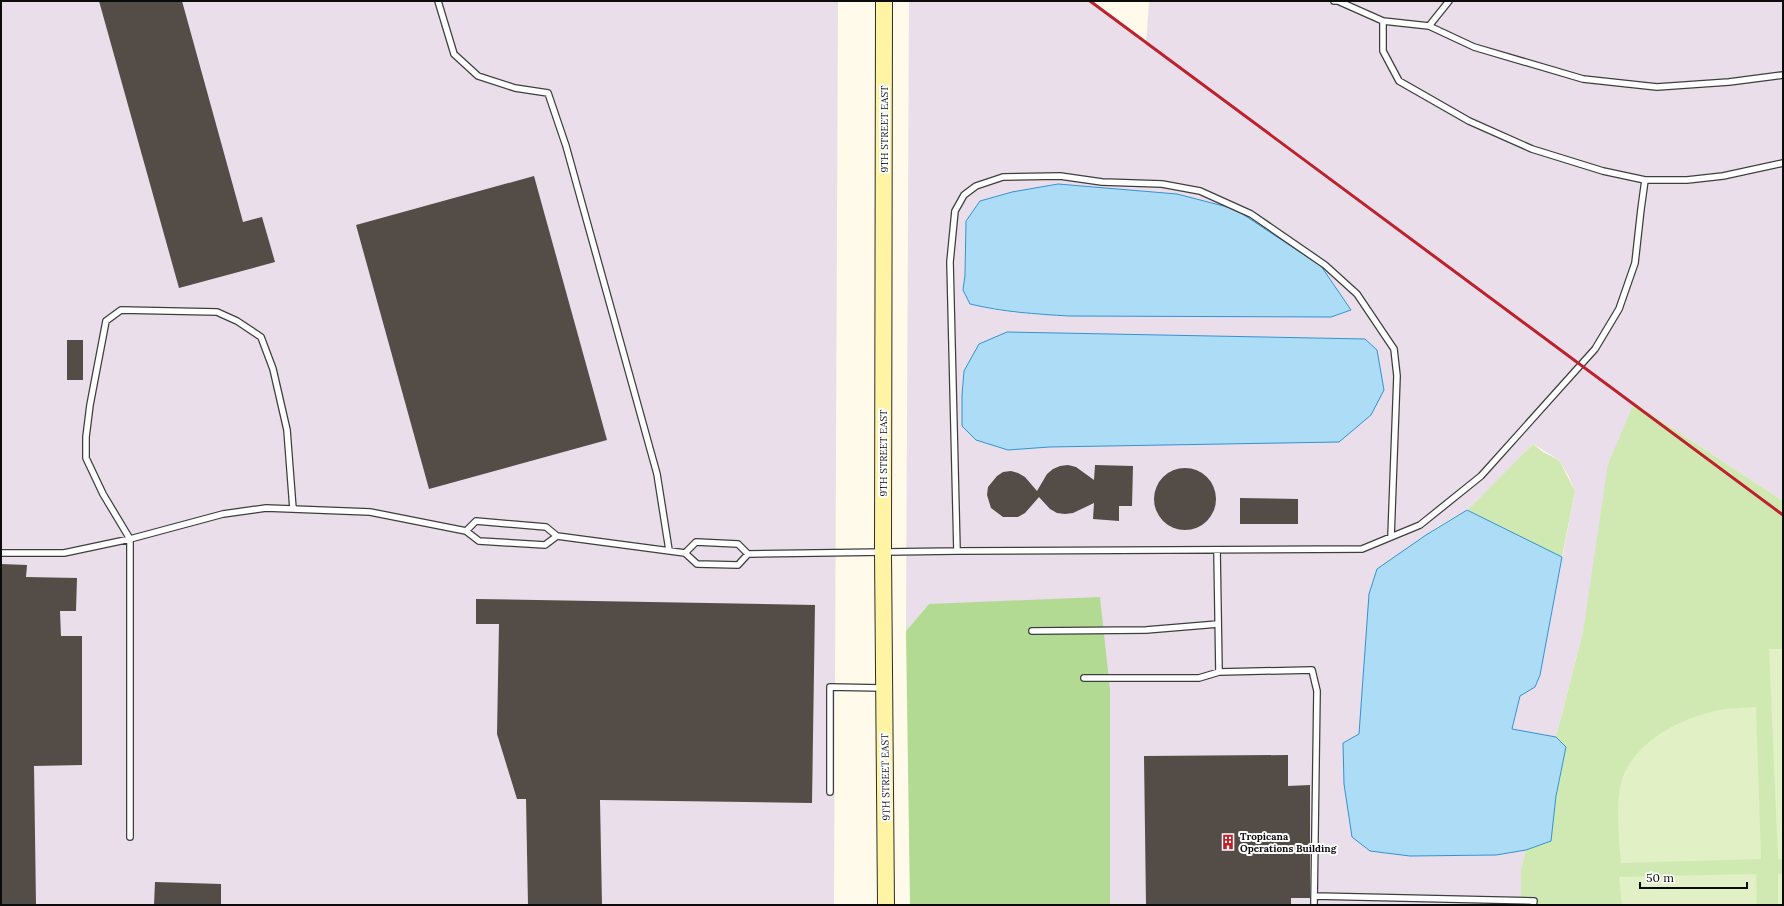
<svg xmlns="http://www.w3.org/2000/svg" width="1784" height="906" font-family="Lora,serif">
<rect width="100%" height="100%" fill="#fffae9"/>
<path fill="#e9deea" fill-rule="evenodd" d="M 1,1 L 838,1 L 834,905 L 1,905 Z
M 909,1 L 1093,1 L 1146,45 L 1149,1 L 1783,1 L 1783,501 L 1634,403 L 1583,632 L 1556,737 L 1512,729 L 1520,696 L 1535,687 L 1540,675 L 1575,491 L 1569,477 L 1559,460 L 1533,444 L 1473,506 L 1442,524 L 1377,569 L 1369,594 L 1359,734 L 1370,851 L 1410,856 L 1464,856 L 1496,855 L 1526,850 L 1521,869 L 1521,905 L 1110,905 L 1110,690 L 929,604 L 906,631 ZM 1235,209 L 1321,266 L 1351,310 L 1069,316 L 1030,314 L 995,310 L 970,304 L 963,290 L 965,275 L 966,221 ZM 1371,415 L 1049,447 L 1008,450 Z"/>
<path fill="#d0e9b3" d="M 1634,403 L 1783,501 L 1783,905 L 1521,905 L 1521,869 L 1526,850 L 1551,841 L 1556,796 L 1566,747 L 1556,737 L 1583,632 L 1608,464 Z
M 1533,444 L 1543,452 L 1559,460 L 1575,491 L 1562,557 L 1467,510 L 1473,505 Z"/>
<path fill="#b3da92" d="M 1100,597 L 1110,690 L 1110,905 L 910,905 L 906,631 L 929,604 Z"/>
<path fill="#e2f0c5" d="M 1769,649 L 1783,649 L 1783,859 L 1778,859 Z
M 1756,707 L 1761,859 L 1621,863 C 1619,839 1614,793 1625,772 C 1642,737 1683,718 1719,710 C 1731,708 1744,708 1756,707 Z
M 1756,874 L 1757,905 L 1622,905 L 1619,877 Z
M 1778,874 L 1783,874 L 1783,905 L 1778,905 Z"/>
<path fill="#addcf7" stroke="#3293cf" d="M 1058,184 L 1177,194 L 1235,209 L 1321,266 L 1351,310 L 1331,317 L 1069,316 C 1035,314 1003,312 970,304 L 963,290 L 965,275 L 966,221 L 980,201 L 1012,192 Z
M 1007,332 L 1365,339 L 1377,350 L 1384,390 L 1371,415 L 1339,442 L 1049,447 L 1008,450 L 976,440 L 962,426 L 962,395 L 964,371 L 979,344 Z
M 1467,510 L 1562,557 L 1540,675 L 1535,687 L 1520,696 L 1512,729 L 1556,737 L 1566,747 L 1556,796 L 1551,841 L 1526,850 L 1496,855 L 1410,856 L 1370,851 L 1352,837 L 1344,784 L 1343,743 L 1359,734 L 1369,594 L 1377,569 L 1426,535 Z"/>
<path fill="#544c47" d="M 99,1 L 182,1 L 243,222 L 262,217 L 275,262 L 179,288 Z
M 534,176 L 607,440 L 429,489 L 356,225 Z
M 67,340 L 83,340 L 83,380 L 67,380 Z
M 1068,465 L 1076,467 L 1094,480 L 1095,465 L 1133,466 L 1132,506 L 1119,506 L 1119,521 L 1093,519 L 1094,503 L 1073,513 L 1065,514 L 1057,513 L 1050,509 L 1039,497 L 1025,513 L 1018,517 L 1003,517 L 991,508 L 987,495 L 988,487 L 997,476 L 1003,472 L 1011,471 L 1018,473 L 1025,477 L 1037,491 L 1047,474 L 1053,469 L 1060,466 Z
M1154 499a31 31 0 1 1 62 0a31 31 0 1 1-62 0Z
M 1240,498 L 1298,499 L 1298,524 L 1240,524 Z
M 1,564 L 27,565 L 26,577 L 77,578 L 76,611 L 60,611 L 61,636 L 82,636 L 82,765 L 34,766 L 36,905 L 1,905 Z
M 476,599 L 815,605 L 812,803 L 600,800 L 602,905 L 528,905 L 526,799 L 517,799 L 497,734 L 499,624 L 476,624 Z
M 1288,755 L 1288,786 L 1310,785 L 1310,898 L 1291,898 L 1291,905 L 1146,905 L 1144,756 Z
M 155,882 L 221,884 L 221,905 L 154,905 Z"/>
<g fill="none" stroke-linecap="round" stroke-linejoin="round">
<g stroke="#3e3e3e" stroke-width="8">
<path id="lane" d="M 438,1 L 454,54 L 478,76 L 515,88 L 548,93 L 566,146 L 657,474 L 669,550
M 1334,1 L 1338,1 L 1383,21 L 1429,26 L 1474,47 L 1583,79 L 1657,87 L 1729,82 L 1783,75
M 1383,21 L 1383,51 L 1399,81 L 1469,121 L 1532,149 L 1603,171 L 1645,180
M 1429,26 L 1449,1
M 557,536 L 685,553 L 697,564 L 738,565 L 748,554 L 738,544 L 696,542 L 685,553
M 1217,550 L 1219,672 L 1312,670 L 1317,691 L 1314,905
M 957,551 L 950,262 L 955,211 L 964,195 L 976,186 L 1003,177 L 1060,176 L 1102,182 L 1162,184 L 1200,191 L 1251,214 L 1325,265 L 1357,294 L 1394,349 L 1397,376 L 1391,537
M 1,553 L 64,553 L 130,539 L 223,514 L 266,508 L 370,512 L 466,531 L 479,541 L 545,545 L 557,536 L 546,527 L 476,521 L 466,531
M 748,554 L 957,551 L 1362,549 L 1420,525 L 1481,476 L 1595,349 L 1619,309 L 1635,263 L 1641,209 L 1645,180 L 1687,180 L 1723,176 L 1783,163
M 1032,631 L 1146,630 L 1218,624
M 1084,678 L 1199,678 L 1219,672
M 830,792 L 830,687 L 882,688
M 130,837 L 130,539 L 103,494 L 86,458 L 86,437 L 90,405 L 106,321 L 121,310 L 217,312 L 237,321 L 261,337 L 273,369 L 287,430 L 293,509
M 1314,896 L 1534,901 L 1533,905"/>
</g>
<g stroke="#2d2d2d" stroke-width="18">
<path id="secondary" d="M 884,1 L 883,553 L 886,905"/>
</g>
<use href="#lane" stroke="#fff" stroke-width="5.5"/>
<use href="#secondary" stroke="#fff3a4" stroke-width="16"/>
<path stroke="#bd212b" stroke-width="3" d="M 1090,1 L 1783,515"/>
</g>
<defs>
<g id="building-bare" transform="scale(1.2)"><path d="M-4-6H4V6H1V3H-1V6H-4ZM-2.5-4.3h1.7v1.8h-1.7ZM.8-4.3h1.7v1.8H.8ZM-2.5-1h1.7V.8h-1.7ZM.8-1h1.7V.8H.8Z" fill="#bd212b" stroke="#fff" stroke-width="2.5" paint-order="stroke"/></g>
</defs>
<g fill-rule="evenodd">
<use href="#building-bare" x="1228" y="842"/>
</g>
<g text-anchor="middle" stroke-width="4" stroke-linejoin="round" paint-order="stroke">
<g font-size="10" fill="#0b0b0b" stroke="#fff">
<text transform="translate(884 129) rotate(-90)" y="4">9TH STREET EAST</text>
<text transform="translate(883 453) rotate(-90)" y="4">9TH STREET EAST</text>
<text transform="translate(885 777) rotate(-91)" y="4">9TH STREET EAST</text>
</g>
<g font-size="10" font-weight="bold" fill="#0b0b0b" stroke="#fff" text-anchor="start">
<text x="1240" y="840">Tropicana<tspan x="1240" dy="12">Operations Building</tspan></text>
</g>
</g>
<rect width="1784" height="906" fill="none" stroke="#0b0b0b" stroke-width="4"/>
<path d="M1640 882v6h107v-6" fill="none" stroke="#0b0b0b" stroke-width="2"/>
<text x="1646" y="882" font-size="12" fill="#0b0b0b" stroke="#ffffff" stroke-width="3" paint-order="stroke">50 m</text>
</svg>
